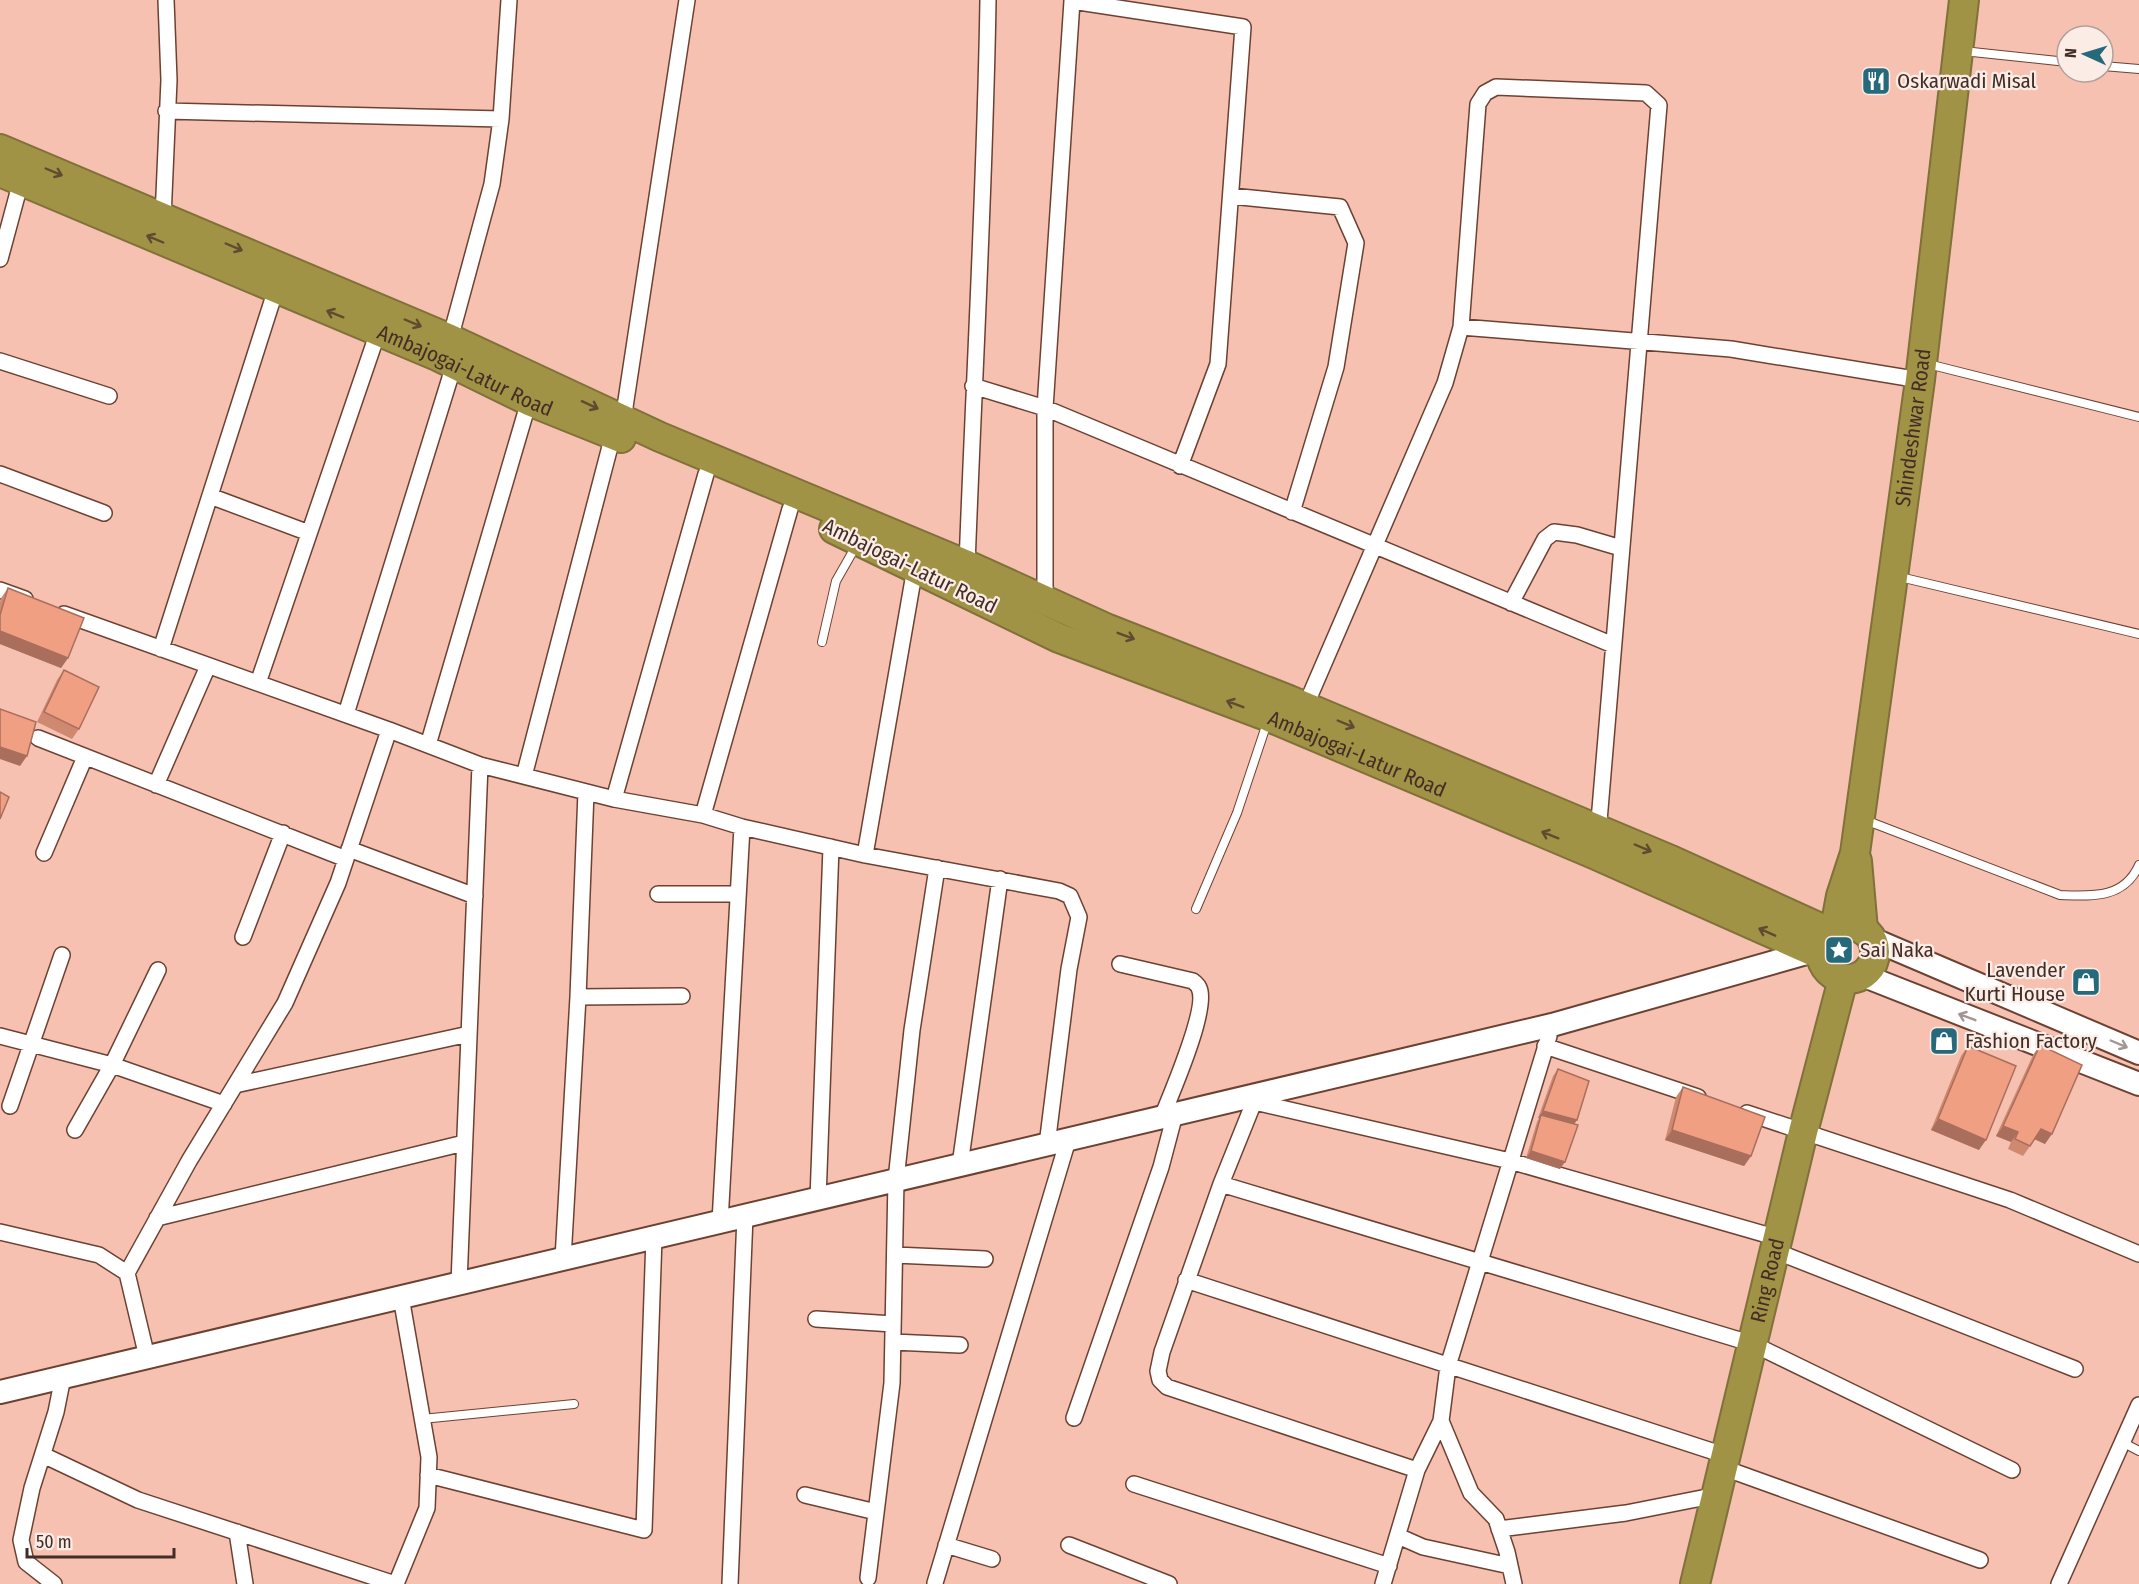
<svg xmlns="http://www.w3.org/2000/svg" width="2139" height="1584" font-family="'Fira Sans Condensed',sans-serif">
<rect width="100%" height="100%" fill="#f6c1b0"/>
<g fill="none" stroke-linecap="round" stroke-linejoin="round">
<g stroke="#6c4132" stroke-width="10">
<path id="lane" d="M 1963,51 L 2067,62
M 2103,66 L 2139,69
M 1928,364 L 2139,417
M 1900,577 L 2139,634
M 822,642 L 836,581 L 856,546
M 1865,820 L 2060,895 C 2092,896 2124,899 2139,865
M 1196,909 L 1237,813 L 1267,723
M 422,1419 L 574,1404
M 2122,1442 L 2139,1451"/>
</g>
<g stroke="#6c4132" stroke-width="18">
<path id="street" d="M 166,111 L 501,119
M 1231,196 L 1340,207 L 1356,243 L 1336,367 L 1292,512
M 163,218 L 169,80 L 166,0
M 0,259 L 21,181
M 1461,327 L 1731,349 L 1920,380
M 450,339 L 492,184 L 501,119 L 509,0
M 0,361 L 109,396
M 973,386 L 1045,408 L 1613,645
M 623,420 L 687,0
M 0,474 L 104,513
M 210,496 L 309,533
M 967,565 C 974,377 985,189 988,0
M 0,590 L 25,599
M 1511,603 L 1545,539 L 1554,532 L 1577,535 L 1621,548
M 1045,604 L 1045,408 L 1072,1 L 1243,27 L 1218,364 L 1180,466
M 64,614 L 389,730
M 161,649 L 276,289
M 258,683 L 378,332
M 1305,707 L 1445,383 L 1461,327 L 1478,104 L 1485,93 L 1496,87 L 1646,93 L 1659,105 L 1598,833
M 346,714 L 454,365
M 38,738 L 346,859
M 428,745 L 529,401
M 524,776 L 613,435
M 156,785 L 208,666
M 614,799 L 706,474
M 703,815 L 790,509
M 349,849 L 475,896
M 44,853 L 85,757
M 865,855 L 915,568
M 658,894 L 738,894
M 243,937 L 283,833
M 1120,964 L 1193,981 C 1195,983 1198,985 1199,988 C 1209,1008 1171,1094 1162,1117
M 578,997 L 682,996
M 0,1036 L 112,1065 L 224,1104
M 1545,1046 L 1698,1097
M 235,1085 L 469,1034
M 1246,1100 L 1510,1161 L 1778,1238
M 1254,1102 L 1221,1184 L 1162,1352 L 1158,1371 L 1160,1380 L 1167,1387 L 1417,1470
M 10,1106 L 62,955
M 1747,1113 L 2010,1200 L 2139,1254
M 75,1130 L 112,1065 L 158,970
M 960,1165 L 1000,879
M 1221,1184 L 1753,1344 L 2012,1470
M 818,1199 L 831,847
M 157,1218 L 464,1143
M 720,1222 L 742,827
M 0,1232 L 99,1255 L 127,1273
M 1775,1251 L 2075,1369
M 895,1255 L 985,1259
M 563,1259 L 578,997 L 586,792
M 1186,1280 L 1727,1456
M 459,1283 L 480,765 L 614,799 L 703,815 L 742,827 L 865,855 L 1059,891 L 1070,896 L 1079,917 L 1069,969 L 1047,1145
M 816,1319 L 893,1324
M 893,1342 L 960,1345
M 147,1357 L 127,1273 L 189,1161 L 285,1003 L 338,883 L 389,730 L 480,765
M 1074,1418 L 1161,1167 L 1175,1114
M 1441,1421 L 1471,1493 L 1496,1519 L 1507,1552 L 1514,1584
M 43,1455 L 138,1500 L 395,1584
M 1724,1468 L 1980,1560
M 428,1475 L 644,1530 L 654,1237
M 1134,1484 L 1389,1566
M 805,1495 L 876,1512
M 1499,1529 L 1626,1513 L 1717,1495
M 237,1532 L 245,1584
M 1398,1536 L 1423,1547 L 1510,1566
M 946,1545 L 992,1559
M 1069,1545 L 1169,1584
M 868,1578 L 892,1383 L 896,1180 L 912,1030 L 937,868
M 935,1583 L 1068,1140
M 54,1584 L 26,1562 L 21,1540 L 32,1488 L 56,1412 L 63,1377
M 396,1584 L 427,1508 L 429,1457 L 401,1297
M 730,1584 L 745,1216
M 1383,1584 L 1417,1470 L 1441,1421 L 1448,1366 L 1549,1036
M 2059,1584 L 2139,1405"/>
</g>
<g stroke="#6c4132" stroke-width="26">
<path id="secondary" d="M 1872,939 L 2139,1053
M 1862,975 L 2139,1084
M 0,1392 L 1552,1025 L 1810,952"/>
</g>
<g stroke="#80703a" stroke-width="32">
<g id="highway">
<path d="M 0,149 L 450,339 L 660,437 L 967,565 L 1108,629 L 1289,700 L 1673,861 L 1829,932"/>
<path id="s1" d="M 0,172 L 435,355 L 529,401 L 621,438"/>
<path id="s2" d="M 834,529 L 1059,638 L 1269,717 L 1594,854 L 1821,955"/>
<path d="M 1857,861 L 1863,930"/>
<circle cx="1848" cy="952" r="27"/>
<path id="s3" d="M 1835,928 L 1841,896 L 1855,853 L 1920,380 L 1964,0"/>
<path id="s4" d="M 1695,1584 L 1803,1132 L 1843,979"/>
</g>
</g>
<use href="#lane" stroke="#fff" stroke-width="8"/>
<use href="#street" stroke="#fff" stroke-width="15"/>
<use href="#secondary" stroke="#fff" stroke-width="22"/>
<use href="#highway" stroke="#a19345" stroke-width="28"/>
</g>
<path fill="#cf8971" d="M 8,588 L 68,658 L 61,668 L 0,644 L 0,602 L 1,598 Z
M 64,670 L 79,729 L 72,739 L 37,722 L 57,680 Z
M 2040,1045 L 2045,1144 L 2035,1139 L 2023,1156 L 2008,1149 L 2011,1142 L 1996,1136 L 2033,1055 Z
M 1968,1046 L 1979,1150 L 1931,1130 L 1961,1056 Z
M 1558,1069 L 1577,1120 L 1574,1124 L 1560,1169 L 1526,1158 L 1537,1122 L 1539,1118 L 1538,1118 L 1553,1076 Z
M 1683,1087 L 1751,1156 L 1744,1166 L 1665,1140 L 1676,1097 Z"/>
<path fill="#a96f5c" d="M 0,631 L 68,658 L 61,668 L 0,644 Z
M 0,747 L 27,756 L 20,766 L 0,759 Z
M 1543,1111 L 1577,1120 L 1572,1127 L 1541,1115 L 1539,1118 L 1538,1118 Z
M 1938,1119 L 1986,1140 L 1979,1150 L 1931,1130 Z
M 2003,1126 L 2018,1132 L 2011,1142 L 1996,1136 Z
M 2041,1129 L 2052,1134 L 2045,1144 L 2034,1139 Z
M 1672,1130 L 1751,1156 L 1744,1166 L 1665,1140 Z
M 1531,1151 L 1565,1162 L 1560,1169 L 1526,1158 Z"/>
<path fill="#f19f83" stroke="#a96f5c" stroke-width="1.5" d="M 8,588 L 84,618 L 68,658 L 0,631 L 0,615 Z
M 64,670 L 99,687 L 79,729 L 44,712 Z
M 0,709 L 36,722 L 27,756 L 0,747 Z
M 0,792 L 9,797 L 0,819 Z
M 2040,1045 L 2082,1065 L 2052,1134 L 2041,1129 L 2030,1146 L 2015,1139 L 2018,1132 L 2003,1126 Z
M 1968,1046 L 2016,1066 L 1986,1140 L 1938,1119 Z
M 1558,1069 L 1589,1081 L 1577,1120 L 1543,1111 Z
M 1683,1087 L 1765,1117 L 1751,1156 L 1672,1130 Z
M 1541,1115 L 1578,1125 L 1565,1162 L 1531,1151 Z"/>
<defs><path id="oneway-shaft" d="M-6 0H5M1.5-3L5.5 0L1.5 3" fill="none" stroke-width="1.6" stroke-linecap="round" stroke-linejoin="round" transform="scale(1.5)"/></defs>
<g stroke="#5f4c30">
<use href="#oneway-shaft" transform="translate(54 172) rotate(23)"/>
<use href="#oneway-shaft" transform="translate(155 239) rotate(-157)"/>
<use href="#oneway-shaft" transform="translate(234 247) rotate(23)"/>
<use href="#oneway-shaft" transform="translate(335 314) rotate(-158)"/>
<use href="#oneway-shaft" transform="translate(413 323) rotate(23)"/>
<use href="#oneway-shaft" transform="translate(590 405) rotate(25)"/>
<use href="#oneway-shaft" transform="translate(1126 636) rotate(21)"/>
<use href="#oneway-shaft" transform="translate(1235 704) rotate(-159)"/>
<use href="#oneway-shaft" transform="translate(1346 724) rotate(23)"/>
<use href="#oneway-shaft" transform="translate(1550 835) rotate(-158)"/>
<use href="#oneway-shaft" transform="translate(1643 848) rotate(23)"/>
<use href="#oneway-shaft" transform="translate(1767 932) rotate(-156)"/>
</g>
<g stroke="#a19693">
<use href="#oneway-shaft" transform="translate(1967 1017) rotate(-159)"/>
<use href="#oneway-shaft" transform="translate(2119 1044) rotate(23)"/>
</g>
<defs>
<g id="restaurant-square" transform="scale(1.5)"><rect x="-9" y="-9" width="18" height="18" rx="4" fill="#26697b" stroke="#fcece6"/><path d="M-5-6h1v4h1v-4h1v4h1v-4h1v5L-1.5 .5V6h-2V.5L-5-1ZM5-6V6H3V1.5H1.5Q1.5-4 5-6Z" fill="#fff"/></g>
<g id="sight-square" transform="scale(1.5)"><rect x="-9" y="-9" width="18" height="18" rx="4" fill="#26697b" stroke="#fcece6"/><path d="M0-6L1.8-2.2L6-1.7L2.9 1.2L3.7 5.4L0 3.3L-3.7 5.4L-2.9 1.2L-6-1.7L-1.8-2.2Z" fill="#fff"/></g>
<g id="shop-square" transform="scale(1.5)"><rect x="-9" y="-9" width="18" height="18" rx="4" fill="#26697b" stroke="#fcece6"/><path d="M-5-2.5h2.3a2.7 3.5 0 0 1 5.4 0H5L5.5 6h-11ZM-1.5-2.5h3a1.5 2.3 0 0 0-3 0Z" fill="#fff"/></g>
</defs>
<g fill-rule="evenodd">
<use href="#restaurant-square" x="1876" y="81"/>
<use href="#sight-square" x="1839" y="950"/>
<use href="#shop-square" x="2086" y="982"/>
<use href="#shop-square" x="1944" y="1041"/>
</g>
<g text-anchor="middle" stroke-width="4.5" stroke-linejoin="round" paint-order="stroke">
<g font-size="21" fill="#432e27" stroke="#fcece6" text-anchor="start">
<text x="1897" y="88">Oskarwadi Misal</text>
<text x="1860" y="957">Sai Naka</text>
<text x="2065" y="977" text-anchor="end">Lavender<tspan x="2065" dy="24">Kurti House</tspan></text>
<text x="1965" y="1048">Fashion Factory</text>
</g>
<g font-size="21" fill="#432e27" stroke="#fcece6">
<text dy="7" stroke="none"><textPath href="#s1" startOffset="506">Ambajogai-Latur Road</textPath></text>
<text dy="7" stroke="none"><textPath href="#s3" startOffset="507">Shindeshwar Road</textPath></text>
<text transform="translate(910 566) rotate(26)" y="7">Ambajogai-Latur Road</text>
<text dy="7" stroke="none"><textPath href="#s2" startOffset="570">Ambajogai-Latur Road</textPath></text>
<text dy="7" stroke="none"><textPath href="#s4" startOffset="312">Ring Road</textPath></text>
</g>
</g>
<g transform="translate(2085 54) rotate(274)"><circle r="28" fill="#fcece6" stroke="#b2a09a" stroke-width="1.5"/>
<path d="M0-4.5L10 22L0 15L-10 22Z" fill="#26697b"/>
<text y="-9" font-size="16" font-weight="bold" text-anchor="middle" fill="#432e27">N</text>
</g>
<path d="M27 1548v9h147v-9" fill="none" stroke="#432e27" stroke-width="3"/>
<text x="36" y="1548" font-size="18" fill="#432e27" stroke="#fcece6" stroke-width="4.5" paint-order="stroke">50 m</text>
</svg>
